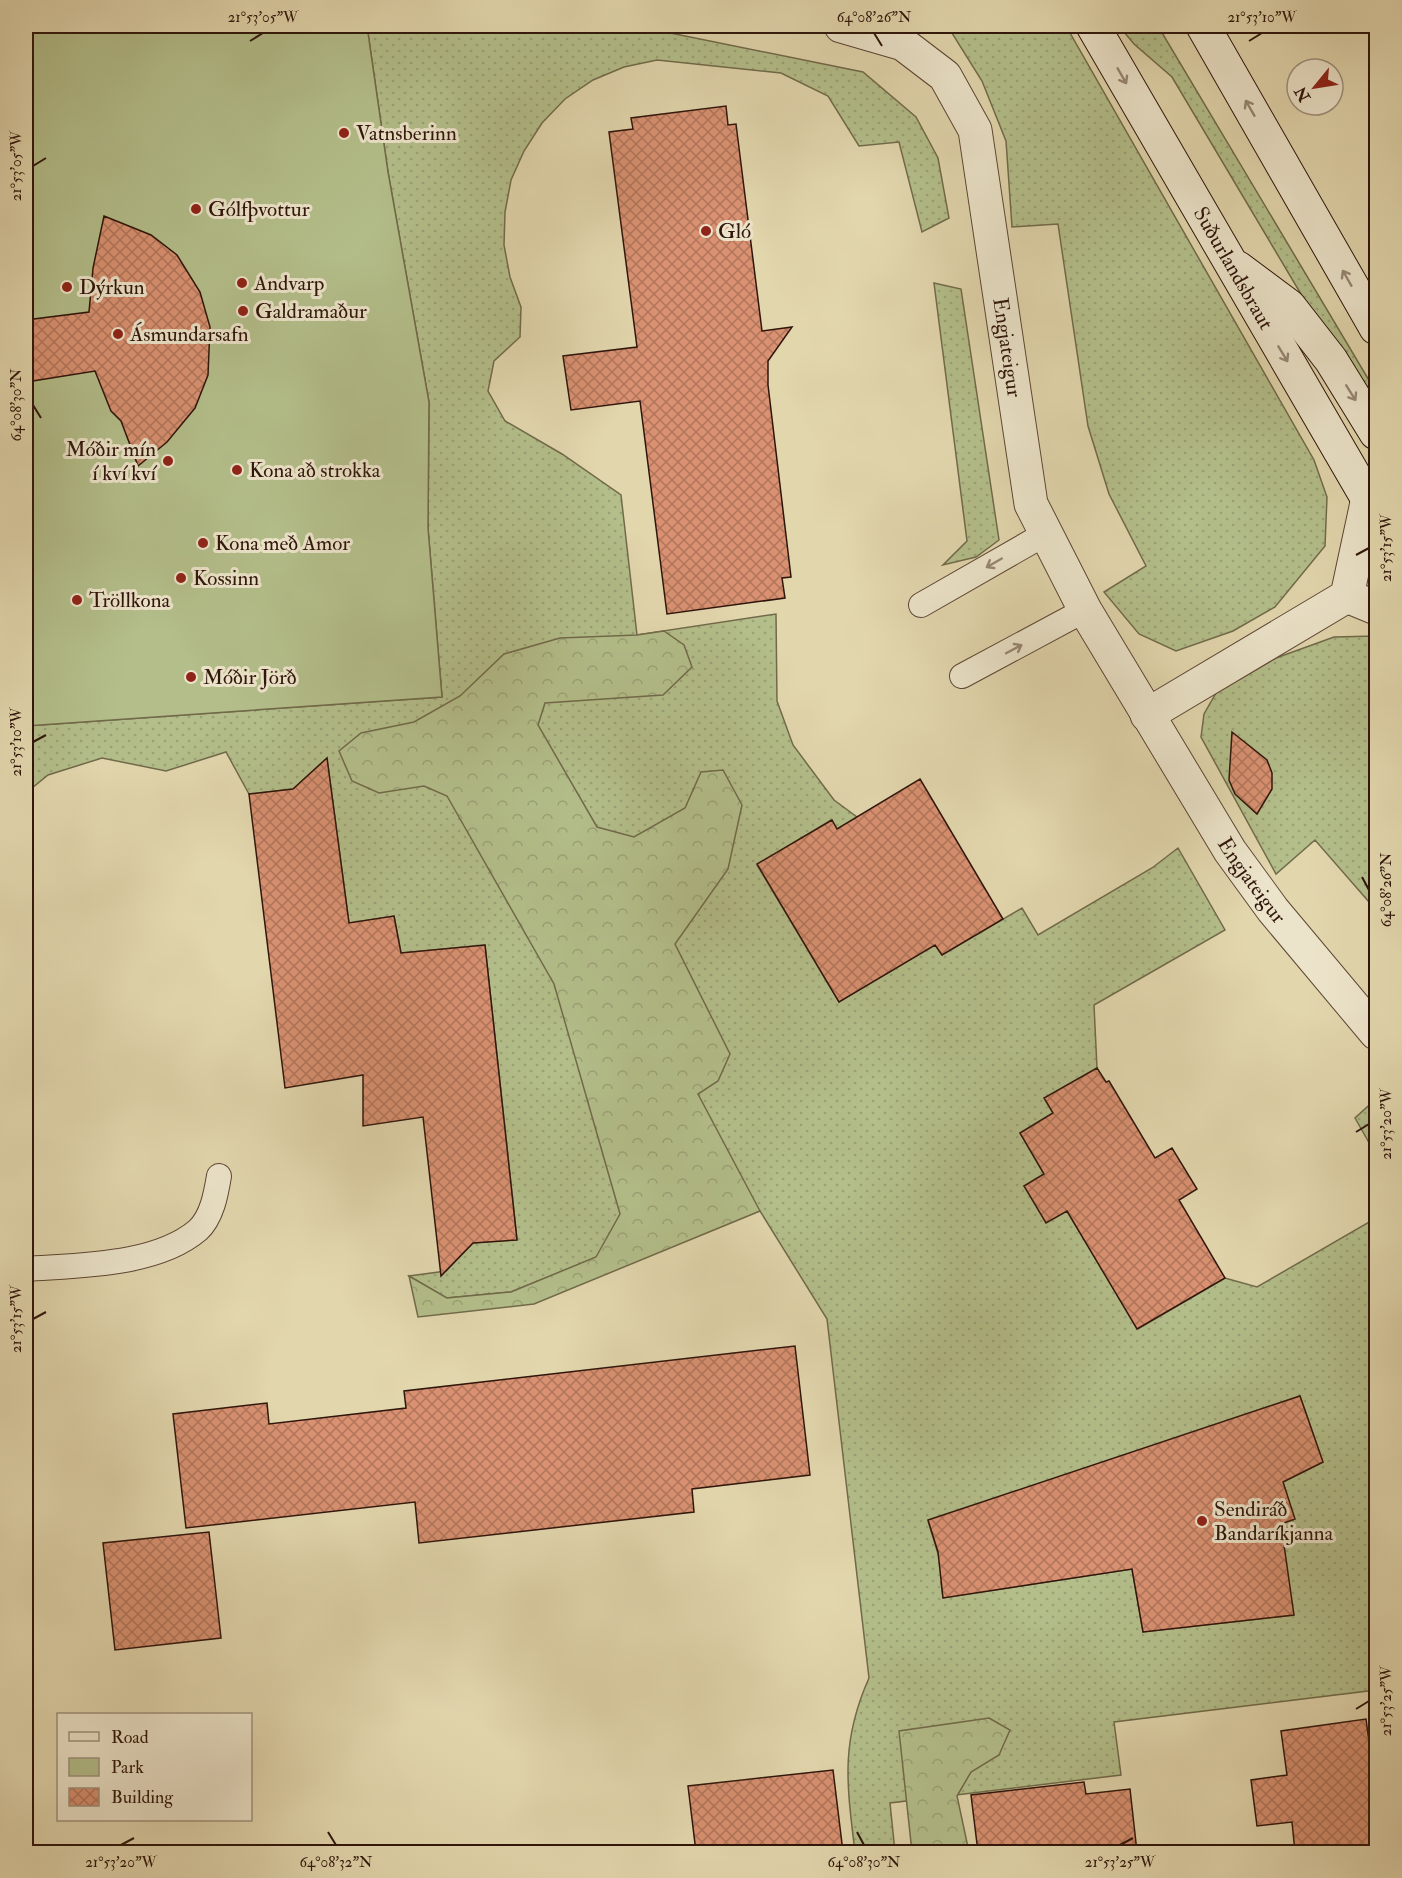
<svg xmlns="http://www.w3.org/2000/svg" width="1402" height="1878" font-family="'IM FELL Double Pica',serif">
<defs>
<pattern id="grass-dots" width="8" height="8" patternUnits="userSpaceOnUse" patternTransform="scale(1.5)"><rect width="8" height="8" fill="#b3be8a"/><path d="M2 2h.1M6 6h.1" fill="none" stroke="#9aa276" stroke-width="1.8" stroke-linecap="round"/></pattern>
<pattern id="forest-crowns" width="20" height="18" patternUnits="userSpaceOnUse" patternTransform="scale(1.5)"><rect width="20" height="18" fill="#b3be8a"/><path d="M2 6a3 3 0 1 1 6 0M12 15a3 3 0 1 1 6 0" fill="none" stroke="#9aa276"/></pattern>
<pattern id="building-cross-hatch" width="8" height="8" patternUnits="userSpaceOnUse" patternTransform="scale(1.5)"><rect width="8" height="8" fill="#d99171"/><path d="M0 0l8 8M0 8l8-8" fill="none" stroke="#b0755b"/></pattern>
</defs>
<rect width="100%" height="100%" fill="#e2d6ad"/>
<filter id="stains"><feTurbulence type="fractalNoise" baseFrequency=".00333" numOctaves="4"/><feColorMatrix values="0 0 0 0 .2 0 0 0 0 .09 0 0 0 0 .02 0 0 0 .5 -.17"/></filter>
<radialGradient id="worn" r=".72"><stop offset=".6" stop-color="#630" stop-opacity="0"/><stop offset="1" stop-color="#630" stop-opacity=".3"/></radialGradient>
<path fill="url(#grass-dots)" stroke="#716a4a" stroke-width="1.5" fill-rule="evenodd" d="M 367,26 L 636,26 L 863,72 L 916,117 L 938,158 L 949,218 L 922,232 L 899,142 L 859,146 L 828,96 L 781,73 L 657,60 L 624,67 L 593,80 L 565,99 L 542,123 L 524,151 L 511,180 L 505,212 L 504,245 L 510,277 L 521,307 L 520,337 L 494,361 L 488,391 L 505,421 L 562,454 L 621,495 L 637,635 L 776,614 L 777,701 L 793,745 L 834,800 L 857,817 L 839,832 L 831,820 L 757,865 L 839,1002 L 916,956 L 934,941 L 942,955 L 1022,908 L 1038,935 L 1152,868 L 1178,848 L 1225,930 L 1094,1005 L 1097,1068 L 1045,1098 L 1053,1113 L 1020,1133 L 1044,1174 L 1024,1186 L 1067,1211 L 1138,1329 L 1225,1278 L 1257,1287 L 1376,1218 L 1376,1690 L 1114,1722 L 1121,1775 L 890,1803 L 895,1852 L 855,1852 C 847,1785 840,1743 869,1678 L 827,1319 L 760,1211 L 620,1215 L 597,1257 L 511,1292 L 446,1298 L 409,1276 L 446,1271 L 473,1243 L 517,1239 L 485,945 L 401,953 L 394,916 L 349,923 L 327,758 L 293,789 L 249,794 L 226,752 L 166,771 L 102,758 L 48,775 L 26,793 L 26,726 L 442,697 L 428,528 L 429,402 L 388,172 ZM 1300,1396 L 1323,1462 L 1283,1482 L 1294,1519 L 1281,1524 L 1293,1615 L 1143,1632 L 1132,1569 L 943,1598 L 941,1582 L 946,1580 L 928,1521 Z
M 937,26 L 1066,26 L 1314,460 L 1327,497 L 1325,546 L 1275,607 L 1233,631 L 1176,651 L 1139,634 L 1104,592 L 1146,566 L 1109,494 L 1088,426 L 1058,224 L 1012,227 L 1006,141 L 982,81 L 952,33 Z
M 1119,26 L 1158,26 L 1376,392 L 1376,414 L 1371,412 L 1172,77 L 1134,44 Z
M 934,283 L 961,289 L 999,540 L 976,557 L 943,565 L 967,541 Z
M 1376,636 L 1376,910 L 1315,840 L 1276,874 L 1201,737 L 1204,714 L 1216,693 L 1276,658 L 1334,637 Z
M 1376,1099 L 1376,1155 L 1355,1118 Z"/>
<path fill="url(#forest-crowns)" stroke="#716a4a" stroke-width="1.5" d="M 664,631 L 684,645 L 692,667 L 663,695 L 545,703 L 538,725 L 597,827 L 634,837 L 685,808 L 701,772 L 723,770 L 742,805 L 728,869 L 675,944 L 730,1054 L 718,1081 L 698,1094 L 760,1211 L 534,1304 L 418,1317 L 409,1276 L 447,1298 L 511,1292 L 596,1257 L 620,1214 L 554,984 L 447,796 L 424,786 L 379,793 L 352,781 L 339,751 L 361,733 L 414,722 L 460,696 L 504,654 L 560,638 L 637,635 Z
M 989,1718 L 1010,1730 L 999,1755 L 971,1772 L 957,1796 L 969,1852 L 912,1852 L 899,1731 Z"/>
<path fill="#b3be8a" stroke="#716a4a" stroke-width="1.5" d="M 26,26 L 367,26 L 388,172 L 429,402 L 428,528 L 442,697 L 26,726 Z"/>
<path fill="url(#building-cross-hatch)" stroke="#2f150b" stroke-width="1.5" d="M 726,106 L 728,125 L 736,124 L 762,331 L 792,327 L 768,361 L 768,385 L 791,577 L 782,578 L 785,598 L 667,614 L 640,401 L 571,410 L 563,356 L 637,347 L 609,132 L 633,129 L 631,118 Z
M 104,216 L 151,235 L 177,255 L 200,292 L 210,327 L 208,375 L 195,408 L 167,442 L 138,466 L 121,421 L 111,411 L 95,371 L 26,382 L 26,320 L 89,312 L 93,268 Z
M 1232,732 L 1267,760 L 1272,773 L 1272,789 L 1257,814 L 1235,794 L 1229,780 Z
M 327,758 L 349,923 L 394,916 L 401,953 L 485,945 L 517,1240 L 473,1243 L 441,1276 L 423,1117 L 363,1126 L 363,1075 L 285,1088 L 249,794 L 293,789 Z
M 920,779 L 1003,919 L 942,955 L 935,945 L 839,1002 L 757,864 L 832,820 L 837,829 Z
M 1097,1068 L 1106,1082 L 1109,1081 L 1155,1158 L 1172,1148 L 1197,1189 L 1179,1200 L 1225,1278 L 1137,1329 L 1067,1211 L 1046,1223 L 1024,1186 L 1044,1174 L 1020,1133 L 1053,1113 L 1044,1098 Z
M 795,1346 L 810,1475 L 692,1489 L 694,1512 L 419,1543 L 415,1502 L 186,1528 L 173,1414 L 267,1403 L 269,1424 L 406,1408 L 404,1391 Z
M 1300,1396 L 1323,1462 L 1283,1482 L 1295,1519 L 1281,1524 L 1294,1615 L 1143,1632 L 1132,1569 L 943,1598 L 938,1552 L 928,1520 Z
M 209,1532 L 221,1638 L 115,1650 L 103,1543 Z
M 1366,1719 L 1377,1802 L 1377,1852 L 1295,1852 L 1292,1822 L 1257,1826 L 1251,1780 L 1287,1775 L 1281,1731 Z
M 833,1770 L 843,1852 L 696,1852 L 688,1786 Z
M 1084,1782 L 1086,1794 L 1130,1789 L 1137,1852 L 978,1852 L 971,1795 Z"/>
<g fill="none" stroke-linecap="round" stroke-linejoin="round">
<g stroke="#5c4534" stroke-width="26">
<path id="service" d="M 921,605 L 1045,534
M 962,676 L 1085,610
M 26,1269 C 78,1265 156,1266 198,1230 C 212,1217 216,1194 219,1176"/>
</g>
<g stroke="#5c4534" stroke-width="35">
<g id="minor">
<path id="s1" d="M 841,26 L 903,44 L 945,76 L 975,130 L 1031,504 L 1085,610 L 1230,851 L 1273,910 L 1376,1033"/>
<path d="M 1347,596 L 1376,608"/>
<path d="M 1147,715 L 1347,596 L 1368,498"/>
</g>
</g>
<g stroke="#2f150b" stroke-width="35">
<g id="secondary">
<path id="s2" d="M 1093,26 L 1376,513"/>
<path d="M 1203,26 L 1376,328"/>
<path d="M 1238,268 L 1289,306 L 1331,360 L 1376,433"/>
</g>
</g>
<use href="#service" stroke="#ece4ca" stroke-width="24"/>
<use href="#minor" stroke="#ece4ca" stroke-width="33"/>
<use href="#secondary" stroke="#ece4ca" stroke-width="33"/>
</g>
<defs><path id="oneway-shaft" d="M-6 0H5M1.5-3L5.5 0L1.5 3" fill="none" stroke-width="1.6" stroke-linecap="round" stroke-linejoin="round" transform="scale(1.5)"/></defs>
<g stroke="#978774">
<use href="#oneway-shaft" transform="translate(1122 76) rotate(60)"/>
<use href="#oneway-shaft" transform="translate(1250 108) rotate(-120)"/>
<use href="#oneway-shaft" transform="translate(1347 278) rotate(-120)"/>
<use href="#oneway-shaft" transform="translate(1283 354) rotate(59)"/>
<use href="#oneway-shaft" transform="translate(1351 393) rotate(58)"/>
<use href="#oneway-shaft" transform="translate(994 563) rotate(150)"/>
<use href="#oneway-shaft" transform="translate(1014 649) rotate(-28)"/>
</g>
<path fill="none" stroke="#2f150b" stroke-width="2" d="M 874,33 L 882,46M 250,41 L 263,33M 1249,41 L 1262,33M 33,166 L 46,158M 33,405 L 41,418M 1356,555 L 1369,548M 33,742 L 46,735M 1362,877 L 1369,890M 1356,1132 L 1369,1124M 33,1319 L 46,1312M 1356,1709 L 1369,1701M 328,1832 L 336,1845M 857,1832 L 864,1845M 121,1845 L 134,1838M 1120,1845 L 1133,1838"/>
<g fill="#8f2418" stroke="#ece4ca" stroke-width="2">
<circle cx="344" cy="133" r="6"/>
<circle cx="196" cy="209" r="6"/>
<circle cx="706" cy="231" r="6"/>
<circle cx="242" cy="283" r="6"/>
<circle cx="67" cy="287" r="6"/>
<circle cx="243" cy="311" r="6"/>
<circle cx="118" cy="334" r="6"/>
<circle cx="168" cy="461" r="6"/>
<circle cx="237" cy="470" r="6"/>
<circle cx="203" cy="543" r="6"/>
<circle cx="181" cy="578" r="6"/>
<circle cx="77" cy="600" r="6"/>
<circle cx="191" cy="677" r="6"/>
<circle cx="1202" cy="1521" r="6"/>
</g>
<g text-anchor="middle" stroke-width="6" stroke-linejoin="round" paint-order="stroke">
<g font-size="21" fill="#2f150b" stroke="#ece4ca" text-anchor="start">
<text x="356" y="140">Vatnsberinn</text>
<text x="208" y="216">Gólfþvottur</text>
<text x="718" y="238">Gló</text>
<text x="254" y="290">Andvarp</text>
<text x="79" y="294">Dýrkun</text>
<text x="255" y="318">Galdramaður</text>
<text x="130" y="341">Ásmundarsafn</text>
<text x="156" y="456" text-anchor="end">Móðir mín<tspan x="156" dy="24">í kví kví</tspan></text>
<text x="249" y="477">Kona að strokka</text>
<text x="215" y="550">Kona með Amor</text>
<text x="193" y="585">Kossinn</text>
<text x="89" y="607">Tröllkona</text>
<text x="203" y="684">Móðir Jörð</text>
<text x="1214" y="1516">Sendiráð<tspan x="1214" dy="24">Bandaríkjanna</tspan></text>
</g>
<g font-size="21" fill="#2f150b" stroke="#ece4ca">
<text dy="7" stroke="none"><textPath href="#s2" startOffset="280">Suðurlandsbraut</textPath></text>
<text dy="7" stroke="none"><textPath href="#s1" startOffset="399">Engjateigur</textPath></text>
<text dy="7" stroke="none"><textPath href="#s1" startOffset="994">Engjateigur</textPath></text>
</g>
</g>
<rect width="1402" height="1878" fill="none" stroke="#e2d6ad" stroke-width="66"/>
<rect x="57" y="1713" width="195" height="108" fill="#ece4ca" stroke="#a0917e" stroke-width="1.5"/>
<rect x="69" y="1732" width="30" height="9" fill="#ece4ca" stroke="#a0917e" stroke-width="1.5"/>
<text x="111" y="1743" font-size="18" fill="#2f150b">Road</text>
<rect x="69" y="1758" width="30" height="18" fill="#b3be8a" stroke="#a0917e" stroke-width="1.5"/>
<text x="111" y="1773" font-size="18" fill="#2f150b">Park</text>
<rect x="69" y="1788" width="30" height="18" fill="url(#building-cross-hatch)" stroke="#a0917e" stroke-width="1.5"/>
<text x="111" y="1803" font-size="18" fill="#2f150b">Building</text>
<g transform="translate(1315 87) rotate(240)"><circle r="28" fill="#ece4ca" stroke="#a0917e" stroke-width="1.5"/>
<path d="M0-4.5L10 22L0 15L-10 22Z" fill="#8f2418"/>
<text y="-9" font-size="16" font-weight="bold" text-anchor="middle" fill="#2f150b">N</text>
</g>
<rect x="33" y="33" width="1336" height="1812" fill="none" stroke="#2f150b" stroke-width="2"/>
<g font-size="15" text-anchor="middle" fill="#2f150b">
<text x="263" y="22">21°53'05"W</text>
<text x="874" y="22">64°08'26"N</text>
<text x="1262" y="22">21°53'10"W</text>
<text transform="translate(16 166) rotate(-90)" y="5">21°53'05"W</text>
<text transform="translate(16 405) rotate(-90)" y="5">64°08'30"N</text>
<text transform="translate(1386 548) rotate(-90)" y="5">21°53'15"W</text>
<text transform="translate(16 742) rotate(-90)" y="5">21°53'10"W</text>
<text transform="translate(1386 890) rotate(-90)" y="5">64°08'26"N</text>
<text transform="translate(1386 1124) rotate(-90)" y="5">21°53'20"W</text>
<text transform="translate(16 1319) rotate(-90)" y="5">21°53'15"W</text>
<text transform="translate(1386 1701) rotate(-90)" y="5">21°53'25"W</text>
<text x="121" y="1867">21°53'20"W</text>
<text x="336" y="1867">64°08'32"N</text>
<text x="864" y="1867">64°08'30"N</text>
<text x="1120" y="1867">21°53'25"W</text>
</g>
<rect width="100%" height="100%" filter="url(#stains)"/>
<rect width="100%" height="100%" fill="url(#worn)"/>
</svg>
